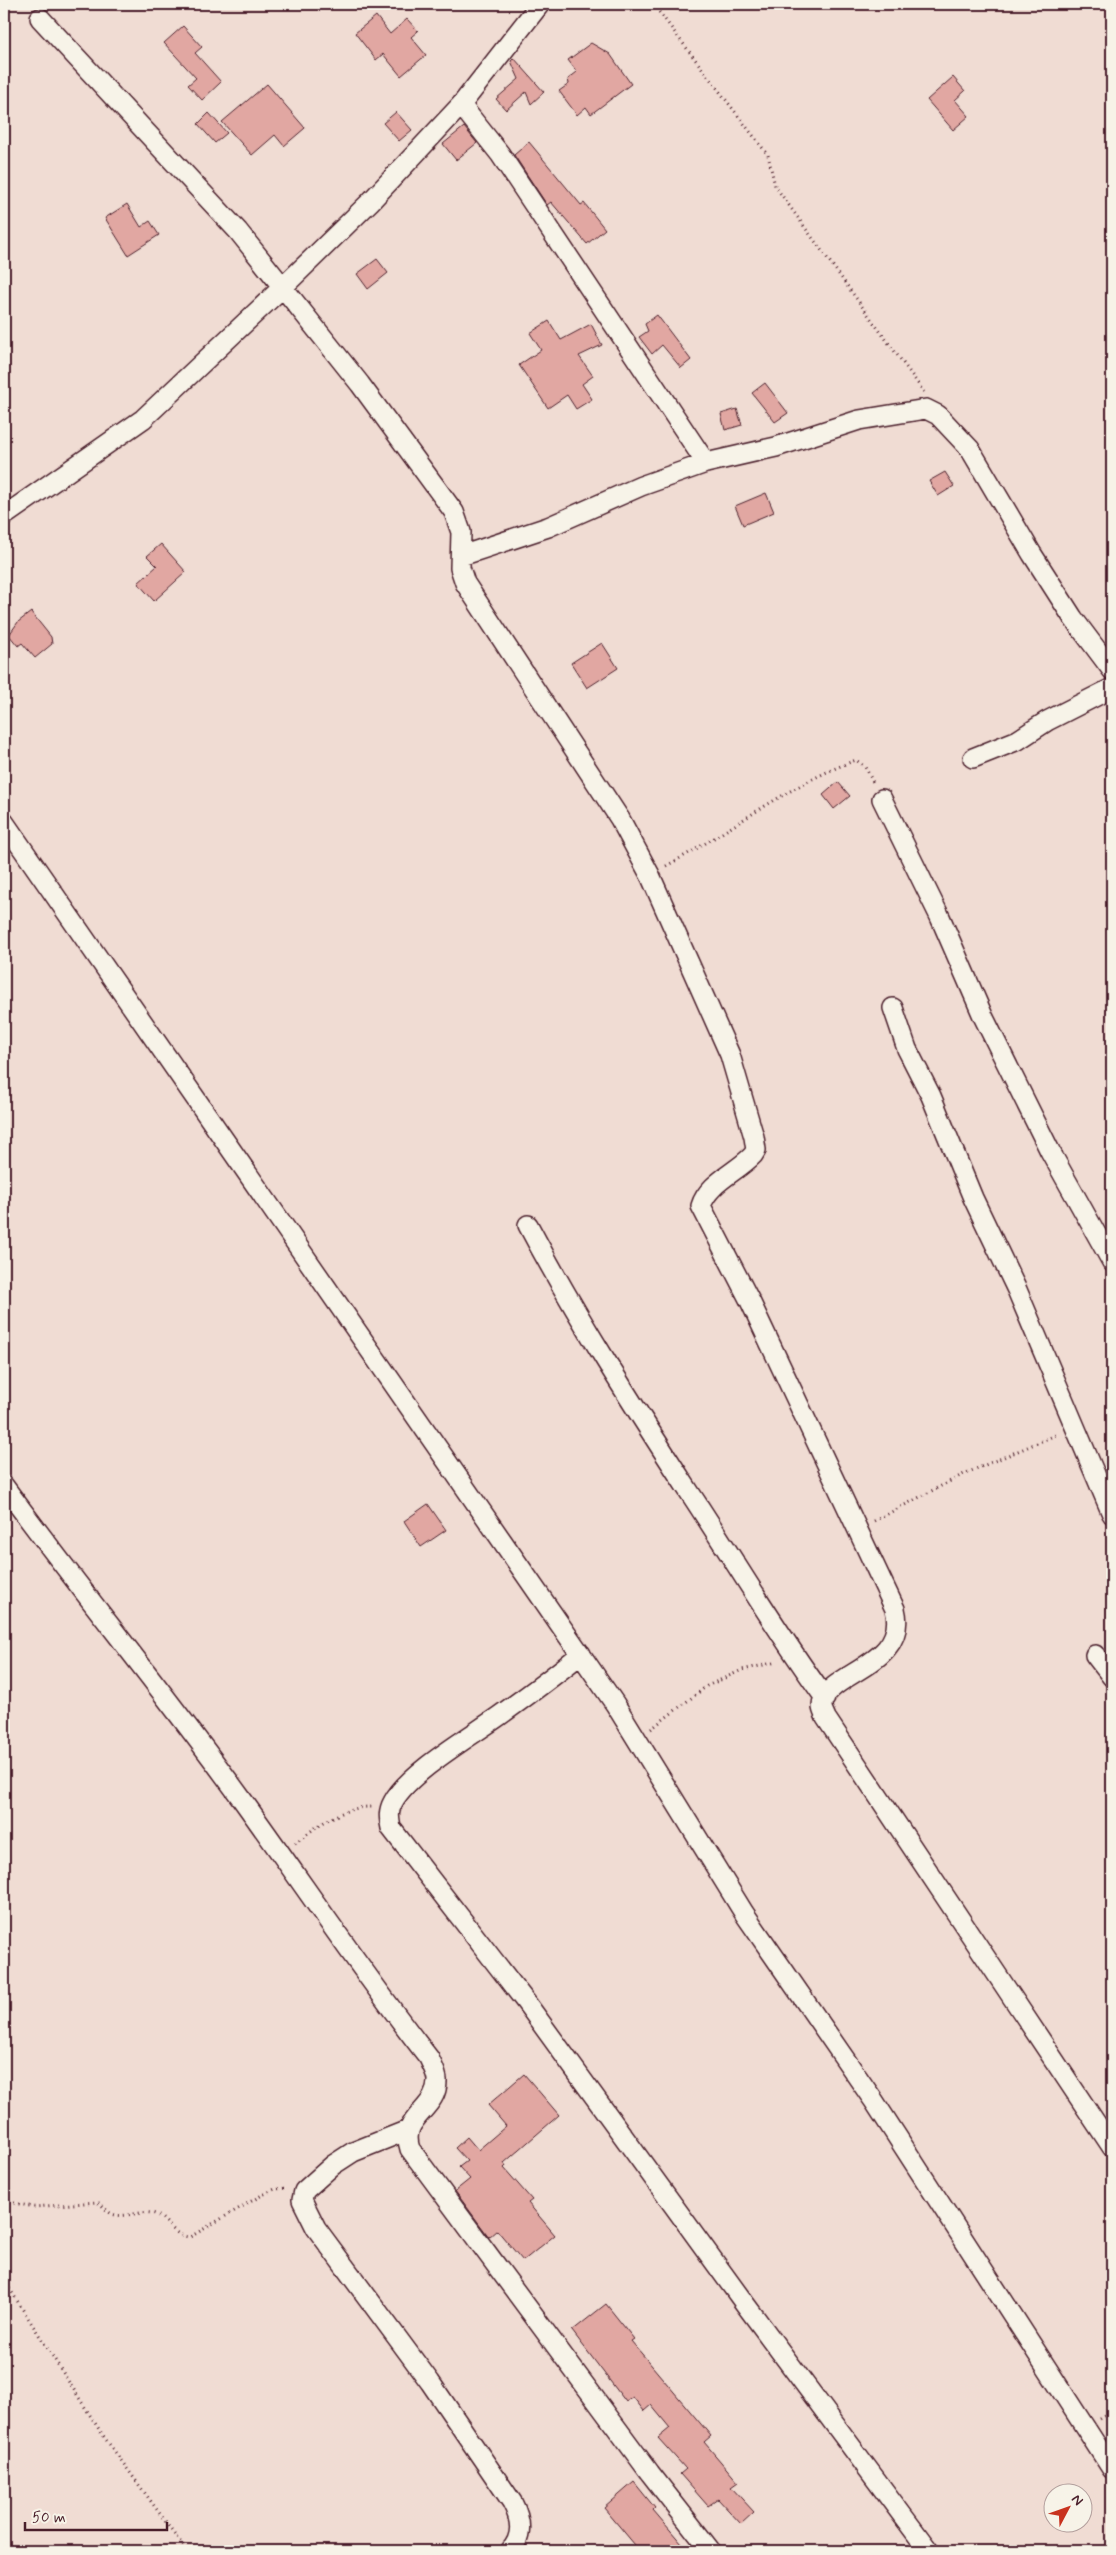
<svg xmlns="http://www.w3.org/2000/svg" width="1116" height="2555" font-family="Mynerve,sans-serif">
<rect width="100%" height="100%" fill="#f0dcd3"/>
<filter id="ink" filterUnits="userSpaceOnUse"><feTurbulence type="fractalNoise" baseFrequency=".02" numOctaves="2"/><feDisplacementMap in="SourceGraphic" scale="10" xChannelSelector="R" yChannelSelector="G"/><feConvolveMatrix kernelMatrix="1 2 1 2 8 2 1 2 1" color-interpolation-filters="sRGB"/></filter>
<g filter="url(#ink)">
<path fill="#e1a7a2" stroke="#4a1f2b" d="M 376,16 L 390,34 L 407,19 L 418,31 L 411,37 L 426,55 L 401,76 L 383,54 L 376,60 L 355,33 Z
M 183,26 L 202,47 L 195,53 L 221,82 L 202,100 L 188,85 L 196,78 L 164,43 Z
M 591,43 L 610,54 L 631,84 L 591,114 L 586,107 L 577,115 L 559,91 L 569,84 L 568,79 L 577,72 L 568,60 Z
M 514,58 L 544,92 L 531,104 L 526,92 L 506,110 L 496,99 L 519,79 L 511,61 Z
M 953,77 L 965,91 L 955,100 L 969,116 L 953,130 L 927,100 Z
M 267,84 L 305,128 L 284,146 L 275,135 L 252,155 L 222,122 Z
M 396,112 L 412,130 L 399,141 L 383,123 Z
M 209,113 L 227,133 L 215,143 L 198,124 Z
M 464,127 L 477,143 L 456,160 L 443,144 Z
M 529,142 L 581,205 L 584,203 L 605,229 L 587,244 L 551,202 L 547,205 L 514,155 Z
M 127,204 L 141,227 L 150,221 L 159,235 L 128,255 L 105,218 Z
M 377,259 L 388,273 L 368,289 L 357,274 Z
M 657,315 L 691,360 L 681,368 L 662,345 L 652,354 L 639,337 L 648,331 L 645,324 Z
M 549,321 L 561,340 L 591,324 L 602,345 L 579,356 L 593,376 L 582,384 L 592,399 L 576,409 L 567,395 L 548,408 L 519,365 L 541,350 L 530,333 Z
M 765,383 L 788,413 L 775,422 L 752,393 Z
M 737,409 L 742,425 L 725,430 L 721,414 Z
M 945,472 L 954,486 L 938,496 L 929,481 Z
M 766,493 L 774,512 L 743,525 L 735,506 Z
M 161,544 L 186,572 L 154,601 L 138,583 L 157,566 L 147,556 Z
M 31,612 L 51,637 L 52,644 L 35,658 L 22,643 L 18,646 L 9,635 L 18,622 Z
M 602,643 L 618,668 L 587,688 L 571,663 Z
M 838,782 L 850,796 L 834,809 L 823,795 Z
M 428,1504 L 446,1530 L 421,1547 L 404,1521 Z
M 524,2074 L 559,2115 L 504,2163 L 506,2166 L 504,2168 L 532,2200 L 528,2203 L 555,2235 L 523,2261 L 497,2230 L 489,2237 L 455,2191 L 470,2179 L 459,2167 L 467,2161 L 455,2148 L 467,2137 L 478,2150 L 506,2126 L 488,2105 Z
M 606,2304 L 634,2339 L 631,2341 L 711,2436 L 704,2442 L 738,2482 L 731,2487 L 754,2512 L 741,2524 L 718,2499 L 708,2506 L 680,2474 L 686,2469 L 658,2438 L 670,2428 L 651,2405 L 644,2411 L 633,2397 L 626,2402 L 572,2331 Z
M 634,2482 L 655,2508 L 653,2510 L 688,2551 L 640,2551 L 604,2508 Z"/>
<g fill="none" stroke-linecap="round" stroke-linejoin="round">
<g stroke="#4a1f2b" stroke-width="22">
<path id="street" d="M 40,18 L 238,231 L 360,384 L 454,512 L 461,532 L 460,568 L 465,583 L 620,819 L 650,875 L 730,1055 L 754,1137 L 756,1150 L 753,1155 C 737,1172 708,1183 701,1206 L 750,1301 L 895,1609 C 910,1667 821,1673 822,1707 C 822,1710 825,1715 826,1718 L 1112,2147
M 461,105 L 500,154 L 706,463
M 4,516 L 143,419 L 284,286 L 370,202 L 461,105 L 540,4
M 461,556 L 548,527 L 641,486 L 706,463 L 776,447 L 859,420 L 926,409 L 938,415 L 970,449 L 1032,554 L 1073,618 L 1112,670
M 973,758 L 1018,740 L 1047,721 L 1112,688
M 882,799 L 940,917 L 983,1016 L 1050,1151 L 1112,1262
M 4,822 L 615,1704 L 744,1913 L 874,2101 L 1112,2469
M 893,1008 L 907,1049 L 931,1096 L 973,1198 L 1017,1290 L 1112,1514
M 528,1225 C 577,1318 633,1405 690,1493 C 735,1561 776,1631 825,1698
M 4,1486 C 81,1591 164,1692 241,1798 C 304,1885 363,1974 429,2058 C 432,2065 437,2074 437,2080 C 438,2111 399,2116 410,2149 L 650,2473 L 711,2551
M 581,1654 C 554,1676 527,1696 499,1716 C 471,1736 408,1773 393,1802 C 388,1811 389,1818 391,1828 L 525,2001 L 745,2304 L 929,2551
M 1095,1655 L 1112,1677
M 408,2130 L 353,2152 L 333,2165 L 304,2191 L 302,2200 L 316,2228 L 430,2382 L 512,2502 C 521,2519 524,2536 510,2551"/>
</g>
<path stroke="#4a1f2b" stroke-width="3" stroke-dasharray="1 4" stroke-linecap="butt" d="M 653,4 L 768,155 L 775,186 L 924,392
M 666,866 C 730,832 787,785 856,760 L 865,767 L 874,784
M 874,1521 L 964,1474 L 1058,1434
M 651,1729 L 707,1686 L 742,1670 L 777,1662
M 295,1843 C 317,1826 343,1806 372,1807
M 4,2201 L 34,2207 L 97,2202 C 103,2205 106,2211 112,2214 C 126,2219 141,2209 155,2214 C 169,2220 172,2236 190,2237 L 262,2195 L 275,2189 L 286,2188
M 4,2280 L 102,2434 L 187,2551
M 1100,2419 L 1112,2412"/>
<use href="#street" stroke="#f7f3e8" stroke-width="19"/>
</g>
</g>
<rect width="1116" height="2555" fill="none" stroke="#f7f3e8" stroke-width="20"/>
<rect x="10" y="10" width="1096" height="2535" fill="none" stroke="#4a1f2b" stroke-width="2" filter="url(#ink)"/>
<g transform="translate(1068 2508) rotate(49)"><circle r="24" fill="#f7f3e8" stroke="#b29e9c"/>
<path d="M0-4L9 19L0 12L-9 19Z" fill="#c8321e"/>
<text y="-8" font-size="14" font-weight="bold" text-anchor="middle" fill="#4a1f2b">N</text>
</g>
<path d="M25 2522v8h142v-8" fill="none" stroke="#4a1f2b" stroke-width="2.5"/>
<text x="32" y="2522" font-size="15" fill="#4a1f2b" stroke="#f7f3e8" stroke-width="4" paint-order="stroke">50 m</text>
</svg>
